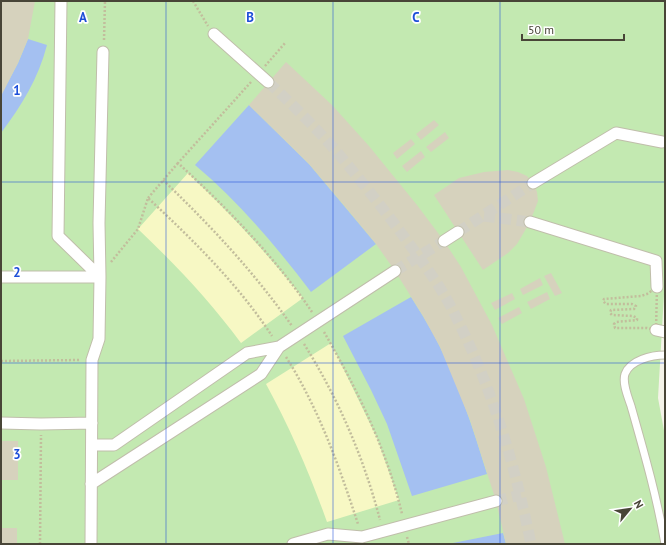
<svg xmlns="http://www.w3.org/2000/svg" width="666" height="545" font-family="'PT Sans',sans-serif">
<rect width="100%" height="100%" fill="#f4f3e8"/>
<path fill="#c3e9b1" d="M 1,1 L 665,1 L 665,277 L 658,398 L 665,436 L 665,544 L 1,544 Z"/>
<path fill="#f7f8c4" d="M 188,173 C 229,212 267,253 303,298 L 241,343 C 210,301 175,264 138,229 Z
M 331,343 L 377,438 L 399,500 L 327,522 C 310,474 290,428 266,384 Z"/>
<path fill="#a4c0f1" d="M 28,39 L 47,45 C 38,79 22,105 1,133 L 1,95 L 18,63 Z
M 249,105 L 309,164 L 376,244 L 311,292 C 276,246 239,202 195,165 Z
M 411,297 C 421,313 432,330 440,347 C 460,388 474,431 487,474 L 412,496 L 387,424 L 371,390 L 343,336 Z
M 503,533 L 506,544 L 448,544 Z"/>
<path fill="#d6d2bd" d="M 1,1 L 35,1 L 28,39 L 18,63 L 1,96 Z
M 286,62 L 332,105 L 369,146 L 417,205 L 444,241 L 461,267 L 492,325 L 524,399 L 546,467 L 565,544 L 506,544 L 496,501 L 470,420 L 440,347 L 423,316 L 395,271 L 376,244 L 342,203 L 309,164 L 249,105 Z
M 434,120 L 439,125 L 421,140 L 416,134 Z
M 445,132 L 449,138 L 431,152 L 426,147 Z
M 411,139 L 415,144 L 397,159 L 393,153 Z
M 421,151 L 425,157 L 407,172 L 402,166 Z
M 508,170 L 518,172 L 527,176 L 533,183 L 537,192 L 538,201 L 530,222 L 517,244 L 508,253 L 483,270 L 434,195 L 459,178 L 484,172 Z
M 551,273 L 562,293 L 555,296 L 544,276 Z
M 540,278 L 543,285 L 523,295 L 520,289 Z
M 547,292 L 550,299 L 531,309 L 527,302 Z
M 512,293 L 515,299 L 495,310 L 491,303 Z
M 519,307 L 522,313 L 502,324 L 498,318 Z
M 1,441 L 18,441 L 18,480 L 1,480 Z
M 1,528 L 17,528 L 17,544 L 1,544 Z"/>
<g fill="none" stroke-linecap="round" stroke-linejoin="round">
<path stroke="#d2d0c5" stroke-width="11" stroke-dasharray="11 5.5" stroke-linecap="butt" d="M 268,82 C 292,104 315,127 336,151 C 359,178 381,206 402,234 C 421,260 441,286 455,315 C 492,387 515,465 531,544
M 484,216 L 530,222
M 458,232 L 533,183
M 395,271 L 444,241
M 496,501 L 521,495"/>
<g stroke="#c0beab" stroke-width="9">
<path id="service" d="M 665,544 C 657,497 644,452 631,406 C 628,397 622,383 625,374 C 630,360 652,355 665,355"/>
</g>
<g stroke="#c0beab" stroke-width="13">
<path id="pedestrian" d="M 61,1 L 58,236 L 100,277
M 214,34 L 268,82
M 533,183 L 616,133 L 662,142
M 530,222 L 656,261 L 657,287
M 444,241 L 458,232
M 1,277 L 100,277
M 656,330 L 665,332
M 1,423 L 41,424 L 92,423
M 92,445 L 114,445 L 247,353 L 279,347 L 395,271
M 91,484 L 261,374 L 279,347
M 91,544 L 92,360 L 99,339 L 100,277 L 99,223 L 103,52
M 293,544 L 328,534 L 362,537 L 496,501"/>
</g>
<path stroke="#c2bd9c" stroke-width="2.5" stroke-dasharray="2 2" stroke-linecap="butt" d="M 193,1 L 208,26
M 104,40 L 105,1
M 265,66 L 286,42
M 251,82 L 178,163 C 227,208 275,257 312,312
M 163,180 C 211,226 254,272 292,326
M 148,198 L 178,163
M 111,262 L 138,229 L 148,198 C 193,240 238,284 272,336
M 657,287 L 656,330 L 647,328 L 615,328 L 614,324 L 616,322 L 637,320 L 637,318 L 633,316 L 612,315 L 610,313 L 611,310 L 634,309 L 636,306 L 632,304 L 606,304 L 603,301 L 604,299 L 641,296 L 647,294 Z
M 324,332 C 357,389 387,450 402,514
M 304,344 C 338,398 364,458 380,520
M 286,357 C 319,409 339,466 358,524
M 1,361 L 80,360
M 407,537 L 409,544
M 40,544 L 41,435"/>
<use href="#service" stroke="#fff" stroke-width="7"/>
<use href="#pedestrian" stroke="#fff" stroke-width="11"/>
</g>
<path fill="none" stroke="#1d4ed8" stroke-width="1" stroke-opacity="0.55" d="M 166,1 L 166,544M 333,1 L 333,544M 500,1 L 500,544M 1,182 L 665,182M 1,363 L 665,363"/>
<g font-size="13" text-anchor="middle" font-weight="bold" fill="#1d4ed8" stroke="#fff" stroke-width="3.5" stroke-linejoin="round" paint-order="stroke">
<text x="83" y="22">A</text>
<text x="250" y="22">B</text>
<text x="416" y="22">C</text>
<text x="17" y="95">1</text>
<text x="17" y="277">2</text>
<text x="17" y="459">3</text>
</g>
<rect width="666" height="545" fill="none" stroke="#484537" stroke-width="4"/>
<g transform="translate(630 509) rotate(61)" stroke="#ffffff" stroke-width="3" paint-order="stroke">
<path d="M0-3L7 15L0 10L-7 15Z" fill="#484537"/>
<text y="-6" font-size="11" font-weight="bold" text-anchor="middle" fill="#484537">N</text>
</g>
<path d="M522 34v6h102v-6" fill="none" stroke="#484537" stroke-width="2"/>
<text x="528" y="34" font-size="12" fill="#484537" stroke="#ffffff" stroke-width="3" paint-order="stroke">50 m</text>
</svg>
